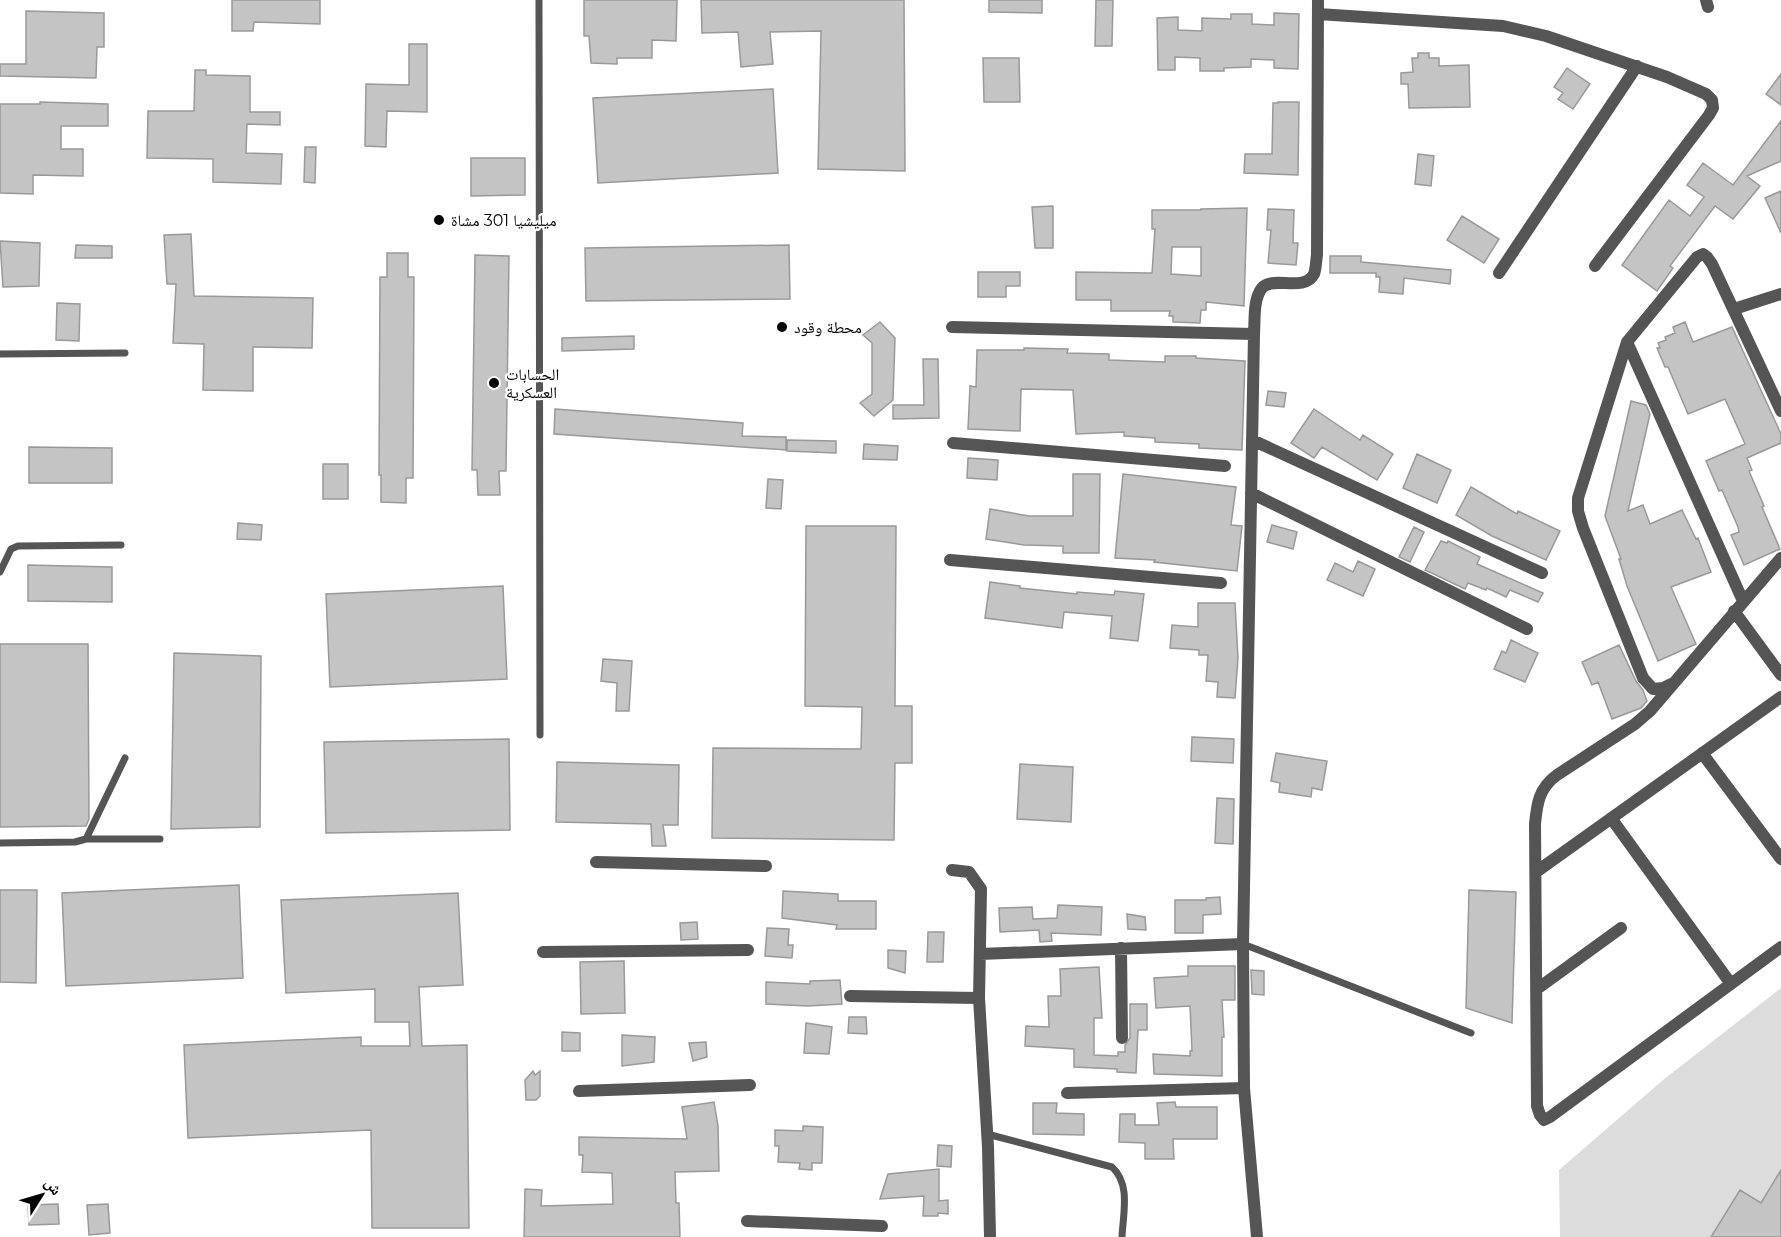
<svg xmlns="http://www.w3.org/2000/svg" width="1781" height="1237" font-family="Montserrat,'Noto Naskh Arabic',sans-serif">
<rect width="100%" height="100%" fill="#fff"/>
<path fill="#dcdcdc" d="M 1781,988 L 1781,1237 L 1560,1237 L 1559,1170 L 1663,1080 Z"/>
<path fill="#c4c4c4" stroke="#999" stroke-width="1.5" fill-rule="evenodd" d="M 232,0 L 320,0 L 320,24 L 254,22 L 253,31 L 232,31 Z
M 584,0 L 677,0 L 676,41 L 652,40 L 652,58 L 617,58 L 617,64 L 591,63 L 589,36 L 584,36 Z
M 701,0 L 904,0 L 905,171 L 818,169 L 821,31 L 770,32 L 773,64 L 741,67 L 738,32 L 702,33 Z
M 989,0 L 1042,0 L 1042,13 L 989,12 Z
M 1096,0 L 1113,0 L 1112,46 L 1095,46 Z
M 26,11 L 104,13 L 104,47 L 97,47 L 96,78 L 0,76 L 0,64 L 26,64 Z
M 1274,13 L 1299,14 L 1298,69 L 1274,68 L 1274,60 L 1251,59 L 1251,67 L 1224,68 L 1224,71 L 1200,71 L 1200,58 L 1175,57 L 1175,70 L 1158,70 L 1157,18 L 1178,17 L 1178,30 L 1202,31 L 1202,18 L 1231,19 L 1231,14 L 1252,14 L 1252,24 L 1274,25 Z
M 409,44 L 427,44 L 427,112 L 387,111 L 386,147 L 365,146 L 366,84 L 409,85 Z
M 1418,53 L 1429,53 L 1429,58 L 1439,58 L 1439,66 L 1469,65 L 1470,107 L 1409,108 L 1408,84 L 1401,84 L 1401,73 L 1413,72 L 1412,58 L 1418,58 Z
M 983,58 L 1019,58 L 1020,102 L 984,102 Z
M 1567,68 L 1590,84 L 1573,109 L 1558,99 L 1563,93 L 1554,87 Z
M 195,70 L 206,70 L 206,75 L 250,76 L 250,112 L 280,112 L 280,125 L 247,124 L 246,153 L 282,154 L 281,184 L 213,182 L 213,159 L 147,158 L 148,111 L 194,111 Z
M 1781,74 L 1781,105 L 1766,94 Z
M 773,89 L 778,173 L 598,183 L 593,98 Z
M 40,102 L 108,104 L 108,126 L 61,126 L 61,149 L 83,149 L 83,176 L 33,175 L 33,194 L 0,193 L 0,104 L 40,104 Z
M 1278,102 L 1299,102 L 1298,175 L 1244,173 L 1245,154 L 1272,154 L 1273,103 L 1278,103 Z
M 1781,121 L 1781,161 L 1747,176 L 1760,186 L 1733,219 L 1715,206 L 1670,266 L 1673,268 L 1657,291 L 1622,265 L 1669,200 L 1690,216 L 1704,197 L 1687,185 L 1703,163 L 1733,185 Z
M 305,147 L 316,147 L 315,183 L 304,182 Z
M 1418,154 L 1434,156 L 1431,186 L 1415,184 Z
M 471,158 L 525,158 L 525,195 L 471,196 Z
M 1781,191 L 1781,233 L 1765,198 Z
M 1053,206 L 1053,248 L 1035,248 L 1032,207 Z
M 1247,208 L 1244,306 L 1206,302 L 1206,310 L 1201,310 L 1200,323 L 1173,322 L 1173,316 L 1169,316 L 1170,311 L 1111,311 L 1111,300 L 1076,300 L 1076,272 L 1152,273 L 1155,229 L 1152,229 L 1152,210 L 1201,210 L 1201,209 ZM 1172,247 L 1201,247 L 1201,276 L 1171,274 Z
M 1268,209 L 1294,210 L 1293,243 L 1298,243 L 1296,265 L 1268,263 L 1271,230 L 1267,230 Z
M 1462,216 L 1499,239 L 1484,263 L 1447,240 Z
M 191,234 L 194,296 L 313,298 L 312,348 L 253,347 L 253,391 L 203,390 L 204,344 L 173,343 L 176,284 L 167,284 L 164,235 Z
M 0,241 L 40,243 L 39,286 L 3,287 Z
M 76,245 L 112,246 L 112,258 L 75,258 Z
M 789,245 L 790,299 L 586,301 L 585,248 Z
M 387,253 L 408,253 L 408,277 L 414,277 L 413,478 L 406,478 L 406,503 L 381,502 L 381,475 L 379,475 L 380,277 L 387,277 Z
M 475,255 L 509,256 L 506,471 L 499,471 L 500,495 L 478,495 L 477,470 L 472,470 Z
M 1330,256 L 1361,256 L 1361,262 L 1451,270 L 1450,284 L 1404,278 L 1403,294 L 1379,292 L 1380,277 L 1376,277 L 1376,273 L 1330,273 Z
M 978,272 L 1020,272 L 1020,286 L 1006,286 L 1006,297 L 978,297 Z
M 57,303 L 80,304 L 79,341 L 56,340 Z
M 880,322 L 895,338 L 893,400 L 874,416 L 860,403 L 872,394 L 872,343 L 863,335 Z
M 1685,322 L 1693,342 L 1732,327 L 1781,434 L 1781,443 L 1747,458 L 1752,470 L 1749,471 L 1764,506 L 1762,507 L 1780,549 L 1744,565 L 1731,535 L 1739,532 L 1738,527 L 1722,490 L 1719,491 L 1706,461 L 1745,444 L 1725,399 L 1688,414 L 1668,367 L 1665,367 L 1657,348 L 1660,348 L 1658,343 L 1666,340 L 1665,337 L 1675,333 L 1673,327 Z
M 634,336 L 634,349 L 562,351 L 562,338 Z
M 1024,348 L 1068,349 L 1067,353 L 1109,354 L 1109,360 L 1165,362 L 1165,356 L 1196,356 L 1196,358 L 1245,361 L 1242,450 L 1199,448 L 1199,444 L 1155,442 L 1155,438 L 1124,436 L 1124,432 L 1076,434 L 1073,390 L 1021,389 L 1020,431 L 968,429 L 970,386 L 976,387 L 977,350 L 1024,350 Z
M 923,359 L 938,359 L 939,418 L 893,419 L 893,405 L 924,405 Z
M 1268,391 L 1286,393 L 1284,407 L 1266,405 Z
M 1631,401 L 1646,405 L 1650,414 L 1628,511 L 1643,505 L 1650,524 L 1682,510 L 1696,539 L 1698,538 L 1711,572 L 1671,587 L 1696,644 L 1658,661 L 1627,586 L 1619,559 L 1621,559 L 1605,516 Z
M 555,409 L 743,423 L 742,436 L 786,437 L 786,450 L 554,434 Z
M 1314,409 L 1360,440 L 1363,435 L 1393,454 L 1377,480 L 1322,447 L 1314,458 L 1291,443 Z
M 787,440 L 836,441 L 836,453 L 787,451 Z
M 864,444 L 898,446 L 897,460 L 863,459 Z
M 29,447 L 112,448 L 112,483 L 29,483 Z
M 1417,454 L 1451,470 L 1437,503 L 1403,488 Z
M 968,458 L 998,460 L 997,480 L 967,478 Z
M 323,464 L 348,464 L 348,499 L 323,499 Z
M 1073,474 L 1100,474 L 1099,553 L 1063,553 L 1063,546 L 1024,545 L 986,539 L 990,509 L 1029,516 L 1073,516 Z
M 1123,474 L 1236,487 L 1231,525 L 1242,526 L 1237,571 L 1154,562 L 1155,560 L 1115,558 Z
M 768,479 L 783,480 L 781,509 L 766,508 Z
M 1471,487 L 1517,514 L 1518,511 L 1560,531 L 1546,560 L 1492,536 L 1456,515 Z
M 238,523 L 262,525 L 261,540 L 237,539 Z
M 1272,525 L 1297,532 L 1293,549 L 1267,542 Z
M 806,526 L 896,526 L 895,706 L 912,706 L 912,763 L 895,763 L 894,840 L 712,838 L 713,748 L 861,749 L 862,707 L 805,706 Z
M 1414,527 L 1424,532 L 1410,562 L 1399,557 Z
M 1441,541 L 1447,543 L 1448,541 L 1480,557 L 1477,564 L 1543,593 L 1538,602 L 1510,590 L 1506,597 L 1487,588 L 1486,590 L 1468,583 L 1465,589 L 1425,570 Z
M 1358,561 L 1375,569 L 1363,596 L 1327,580 L 1335,563 L 1353,572 Z
M 28,565 L 112,567 L 112,602 L 28,601 Z
M 990,582 L 1020,586 L 1020,588 L 1077,594 L 1077,592 L 1114,595 L 1115,591 L 1144,594 L 1138,641 L 1110,638 L 1112,616 L 1064,612 L 1062,628 L 985,618 Z
M 503,586 L 507,679 L 330,687 L 326,594 Z
M 1198,603 L 1235,603 L 1238,658 L 1235,698 L 1217,697 L 1218,682 L 1206,681 L 1208,655 L 1199,655 L 1199,650 L 1170,648 L 1172,625 L 1198,627 Z
M 1511,640 L 1538,653 L 1525,682 L 1494,669 L 1502,651 L 1506,653 Z
M 0,644 L 88,644 L 89,819 L 86,826 L 0,827 Z
M 1619,645 L 1636,681 L 1643,690 L 1647,701 L 1641,708 L 1612,719 L 1598,682 L 1592,685 L 1582,662 Z
M 174,653 L 261,656 L 260,827 L 171,829 Z
M 603,659 L 632,661 L 629,711 L 616,711 L 617,683 L 601,681 Z
M 1192,737 L 1234,739 L 1233,763 L 1191,761 Z
M 509,739 L 510,830 L 326,833 L 324,742 Z
M 1276,753 L 1327,761 L 1322,790 L 1312,788 L 1311,797 L 1279,792 L 1280,783 L 1271,781 Z
M 557,762 L 679,765 L 678,825 L 663,825 L 666,846 L 652,846 L 651,824 L 556,822 Z
M 1020,764 L 1073,767 L 1071,822 L 1017,819 Z
M 1217,798 L 1234,799 L 1233,844 L 1215,843 Z
M 239,885 L 243,978 L 66,986 L 62,893 Z
M 0,890 L 37,890 L 36,983 L 0,982 Z
M 1469,890 L 1516,892 L 1512,1023 L 1466,1008 Z
M 783,891 L 838,894 L 838,901 L 876,901 L 876,929 L 836,929 L 837,925 L 782,918 Z
M 458,893 L 463,985 L 419,987 L 422,1046 L 467,1045 L 469,1228 L 372,1228 L 371,1130 L 188,1138 L 184,1045 L 361,1037 L 361,1046 L 410,1046 L 409,1022 L 375,1022 L 375,989 L 286,993 L 281,900 Z
M 1220,897 L 1221,914 L 1203,915 L 1203,933 L 1175,933 L 1175,900 L 1206,900 L 1206,898 Z
M 1058,905 L 1102,907 L 1101,935 L 1051,933 L 1052,941 L 1040,942 L 1039,930 L 1000,932 L 999,908 L 1032,907 L 1033,919 L 1057,918 Z
M 1127,914 L 1145,917 L 1146,930 L 1128,929 Z
M 697,922 L 698,939 L 681,940 L 680,923 Z
M 767,928 L 789,929 L 788,945 L 793,945 L 792,958 L 765,956 Z
M 928,932 L 944,932 L 943,962 L 927,962 Z
M 888,950 L 906,951 L 905,973 L 888,968 Z
M 624,961 L 625,1013 L 581,1014 L 580,962 Z
M 1188,966 L 1235,966 L 1235,1000 L 1222,1000 L 1224,1037 L 1222,1037 L 1222,1076 L 1154,1074 L 1153,1054 L 1190,1056 L 1190,1051 L 1192,1051 L 1190,1006 L 1156,1008 L 1154,978 L 1188,976 Z
M 1099,967 L 1102,1018 L 1094,1018 L 1094,1055 L 1118,1056 L 1118,1052 L 1125,1052 L 1125,1045 L 1130,1038 L 1130,1004 L 1147,1004 L 1147,1030 L 1138,1030 L 1136,1073 L 1117,1072 L 1117,1069 L 1074,1067 L 1074,1049 L 1025,1046 L 1026,1026 L 1049,1027 L 1048,996 L 1061,996 L 1060,969 Z
M 1251,970 L 1264,971 L 1264,995 L 1252,994 Z
M 840,980 L 842,1004 L 808,1006 L 766,1004 L 766,982 L 810,984 L 810,981 Z
M 849,1017 L 866,1017 L 867,1034 L 848,1033 Z
M 806,1023 L 832,1027 L 829,1054 L 804,1053 Z
M 562,1032 L 580,1033 L 580,1051 L 562,1051 Z
M 622,1035 L 655,1037 L 654,1062 L 622,1066 Z
M 706,1042 L 707,1057 L 693,1061 L 689,1043 Z
M 533,1071 L 535,1075 L 540,1071 L 540,1096 L 536,1100 L 526,1100 L 525,1080 Z
M 714,1102 L 718,1126 L 719,1171 L 675,1172 L 676,1203 L 679,1203 L 680,1237 L 524,1237 L 525,1189 L 542,1190 L 541,1206 L 613,1204 L 612,1173 L 582,1172 L 583,1155 L 579,1155 L 579,1137 L 687,1139 L 682,1107 Z
M 1175,1102 L 1176,1107 L 1217,1107 L 1217,1139 L 1173,1139 L 1174,1159 L 1145,1159 L 1145,1143 L 1119,1142 L 1120,1114 L 1135,1114 L 1135,1125 L 1159,1125 L 1157,1103 Z
M 1033,1103 L 1057,1103 L 1056,1113 L 1084,1114 L 1084,1135 L 1033,1134 Z
M 803,1126 L 823,1127 L 822,1163 L 812,1163 L 812,1170 L 799,1169 L 800,1163 L 778,1162 L 779,1146 L 775,1146 L 775,1130 L 803,1131 Z
M 938,1145 L 952,1146 L 951,1167 L 937,1166 Z
M 939,1169 L 939,1201 L 948,1200 L 948,1214 L 938,1213 L 938,1216 L 923,1216 L 924,1196 L 880,1199 L 888,1174 Z
M 1781,1170 L 1781,1237 L 1711,1237 L 1740,1190 L 1761,1203 Z
M 58,1204 L 59,1224 L 29,1225 L 28,1205 Z
M 108,1204 L 110,1233 L 89,1235 L 87,1205 Z"/>
<g fill="none" stroke-linecap="round" stroke-linejoin="round">
<path stroke="#555" stroke-width="7" d="M 539,0 L 540,735
M 0,354 L 125,353
M 0,572 L 11,549 L 18,546 L 121,545
M 86,839 L 160,839
M 0,843 L 75,842 L 86,839 L 125,758
M 1243,944 L 1471,1033
M 987,1134 L 1112,1167 C 1131,1184 1123,1214 1122,1237"/>
<path stroke="#555" stroke-width="12" d="M 1706,0 L 1708,7
M 1318,14 L 1503,26 L 1546,36 L 1667,77 L 1706,94 L 1712,100 L 1713,108 L 1709,115 L 1595,266
M 1499,273 L 1637,66
M 1734,309 L 1781,294
M 952,327 L 1254,334
M 1627,342 L 1743,601
M 1252,440 L 1542,573
M 953,443 L 1225,466
M 1251,493 L 1527,629
M 1781,558 L 1650,711 L 1635,724 L 1557,775 C 1539,788 1537,803 1535,824 L 1537,1106 L 1540,1115 L 1544,1120 L 1550,1117 L 1781,947
M 950,560 L 1221,583
M 1734,611 L 1781,675
M 1671,684 L 1663,688 L 1653,689 L 1643,678 L 1583,528 L 1578,511 L 1578,498 L 1627,342 L 1697,257 L 1703,254 L 1707,257 L 1712,264 L 1781,411
M 1702,753 L 1781,859
M 1611,818 L 1731,984
M 596,862 L 766,866
M 952,870 L 969,872 L 981,889 L 979,998 L 988,1147 L 990,1237
M 1536,872 L 1781,697
M 1121,948 L 1122,1038
M 543,952 L 748,950
M 980,954 L 1243,944
M 1537,989 L 1621,928
M 850,996 L 979,998
M 579,1091 L 750,1085
M 1067,1093 L 1244,1088
M 747,1221 L 882,1226
M 1257,1237 L 1244,1088 L 1243,944 L 1254,334 C 1255,320 1253,299 1262,288 C 1272,275 1304,293 1314,274 C 1316,269 1316,261 1317,255 L 1318,0"/>
</g>
<g fill="#000" stroke="#fff" stroke-width="2">
<circle cx="439" cy="220" r="6"/>
<circle cx="782" cy="327" r="6"/>
<circle cx="494" cy="383" r="6"/>
</g>
<g text-anchor="middle" stroke-width="4.5" stroke-linejoin="round" paint-order="stroke">
<g font-size="16" fill="#000" stroke="#fff" text-anchor="start">
<text x="451" y="226">ميليشيا 301 مشاة</text>
<text x="794" y="333">محطة وقود</text>
<text x="506" y="380">الحسابات<tspan x="506" dy="18">العسكرية</tspan></text>
</g>
</g>
<g transform="translate(42 1195) rotate(53)" stroke="#ffffff" stroke-width="4.5" paint-order="stroke">
<path d="M0-4.5L10 22L0 15L-10 22Z" fill="#000000"/>
<text y="-9" font-size="16" font-weight="bold" text-anchor="middle" fill="#000000">ش</text>
</g>
</svg>
